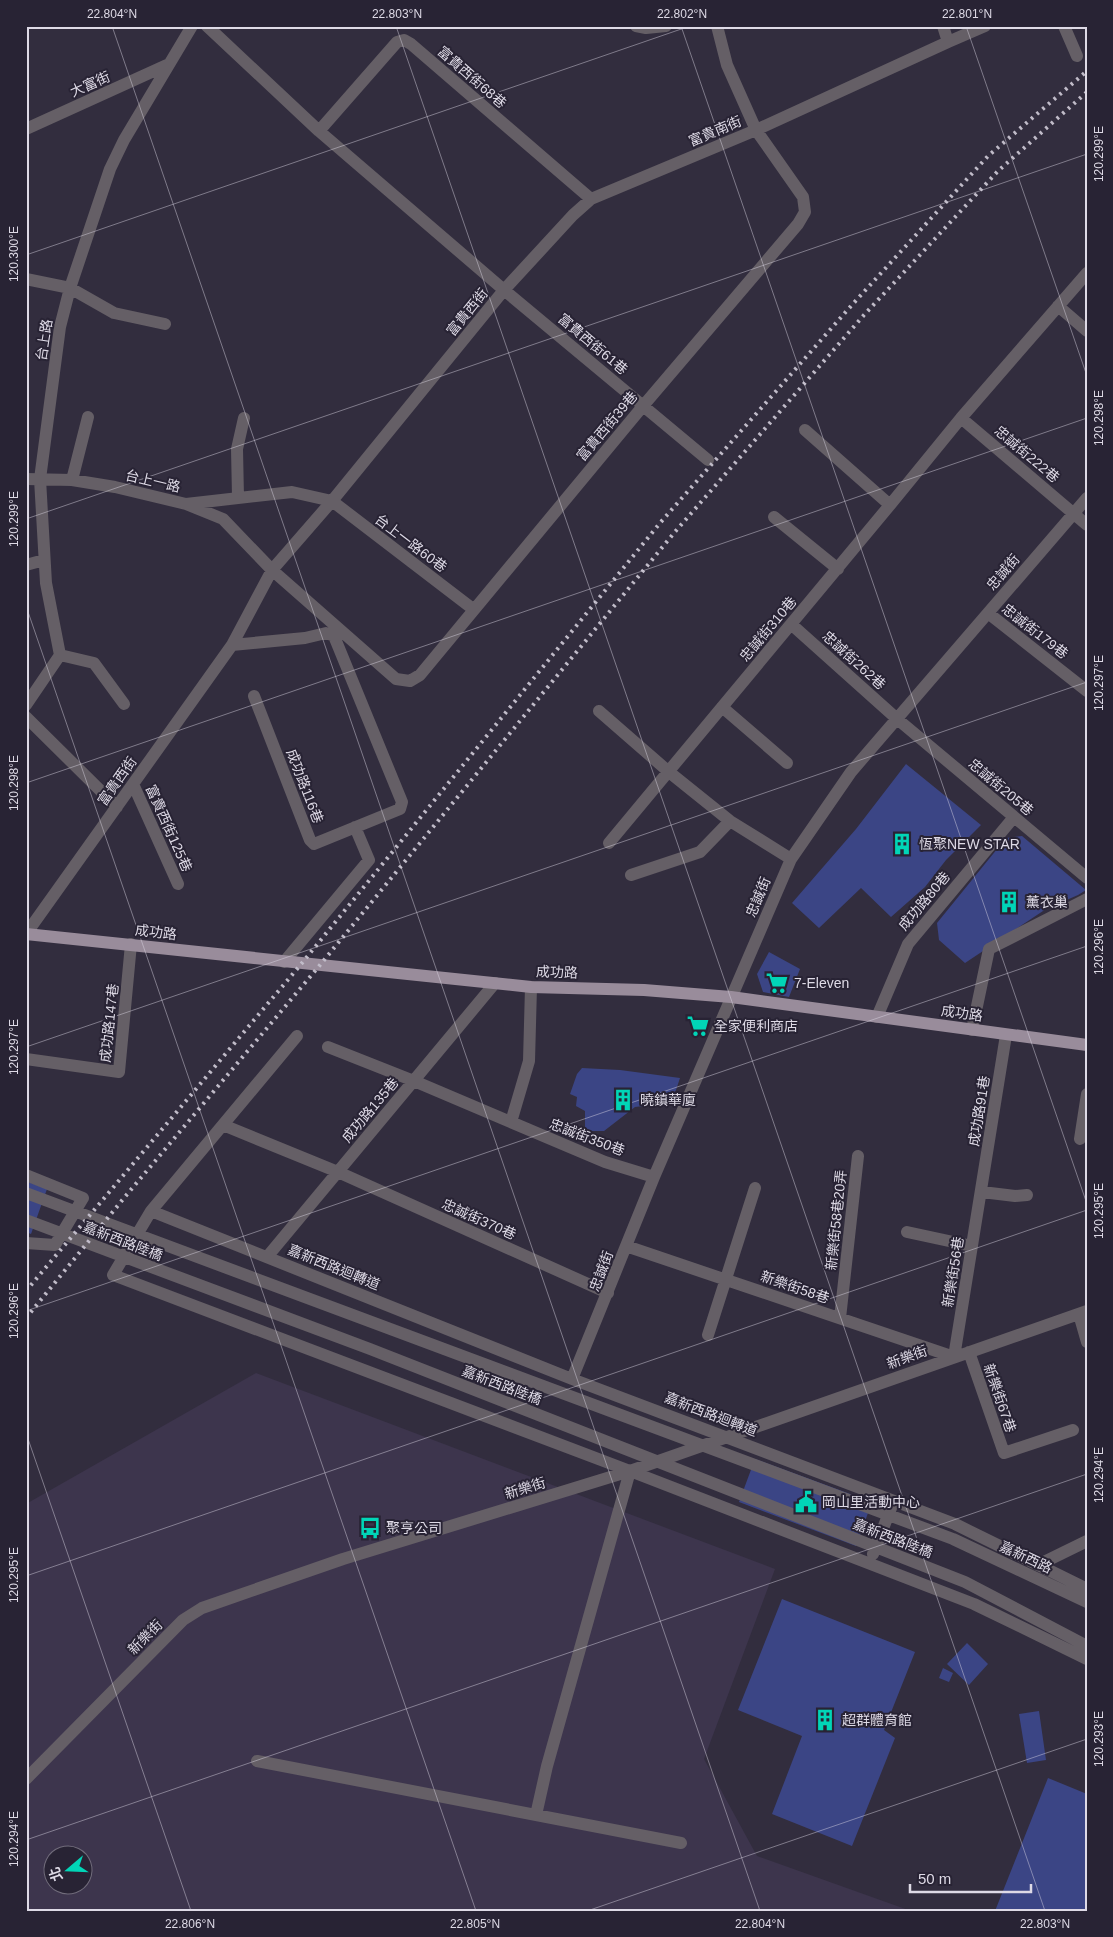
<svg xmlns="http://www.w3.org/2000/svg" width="1113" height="1937" font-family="Arial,'Noto Sans TC',sans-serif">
<rect width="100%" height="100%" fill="#322d3e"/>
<path fill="#3d354d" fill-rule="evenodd" d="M 256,1373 L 775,1569 L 704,1759 L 757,1856 L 911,1911 L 26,1911 L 26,1504 ZM 52,1854 L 82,1854 L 82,1884 L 52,1884 Z"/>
<path fill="#3b4585" d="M 906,764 L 981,825 L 946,860 L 925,887 L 891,917 L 861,888 L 819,928 L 792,903 L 856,829 Z
M 1022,836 L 1086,890 L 1078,895 L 1046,909 L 965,963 L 939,940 L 937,923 L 1006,838 Z
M 769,952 L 800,969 L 789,997 L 763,992 L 757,974 Z
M 582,1068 L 620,1070 L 680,1078 L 676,1090 L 668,1103 L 635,1107 L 604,1131 L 585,1131 L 585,1111 L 576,1106 L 577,1097 L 570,1094 L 577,1074 Z
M 26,1181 L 47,1189 L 31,1234 L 26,1232 Z
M 755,1459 L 872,1502 L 856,1546 L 739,1502 Z
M 782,1599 L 915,1652 L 884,1730 L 895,1738 L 852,1846 L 772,1814 L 802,1736 L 738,1710 Z
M 967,1643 L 988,1664 L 969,1685 L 947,1664 Z
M 943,1668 L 953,1673 L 949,1682 L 939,1678 Z
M 1039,1711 L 1046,1760 L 1027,1763 L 1019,1714 Z
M 1048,1778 L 1087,1794 L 1087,1911 L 995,1911 Z"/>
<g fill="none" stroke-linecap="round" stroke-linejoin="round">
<path stroke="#655f66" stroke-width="12" d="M 207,26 L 319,131 L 504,290 L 708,460
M 636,26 L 646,28 L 666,26
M 1064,26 L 1077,56
M 948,42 L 985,26
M 26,129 L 167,65
M 319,131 L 397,42 L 404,40 L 411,44 L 591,199
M 26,279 L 70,288 L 114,313 L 165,324
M 1058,306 L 1087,331
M 961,418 L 1087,525
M 805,430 L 890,505 L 961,418 L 1087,273
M 26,479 L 72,480 L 115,487 L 186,504 L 292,492 L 332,501 L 473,609
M 72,480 L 88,417
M 238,497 L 237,449 L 244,418
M 186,504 L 223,519 L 272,570 L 396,679 L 410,681 L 420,675 L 643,406 L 798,224 L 805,212 L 803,197 L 756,130 L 727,65 L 717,26
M 774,517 L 838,569
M 26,565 L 44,560
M 988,613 L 1087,691
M 791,624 L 896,718 L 1087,878
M 232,645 L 305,638 L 326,633 L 334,636 L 402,802 L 400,809 L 314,844 L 310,840 L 254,696
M 60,655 L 94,663 L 124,704
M 26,705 L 60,655 L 46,583 L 40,479 L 60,327 L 70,288 L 110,169 L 124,140 L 192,26
M 722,707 L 787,763
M 599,711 L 669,772 L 730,821 L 791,859
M 26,717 L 117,807
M 133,784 L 178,884
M 609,843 L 890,505
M 631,875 L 700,852 L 730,821
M 26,934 L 232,645 L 272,570 L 332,501 L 504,290 L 573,215 L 591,199 L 756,130 L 948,42 L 943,26
M 284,962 L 369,860 L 355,827
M 877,1017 L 908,944 L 1014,817
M 972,1030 L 989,949 L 1087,899
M 328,1047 L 414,1081 L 605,1162 L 654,1177
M 26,1059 L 119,1072 L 131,944
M 511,1122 L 529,1061 L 531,987
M 223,1125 L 338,1172 L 608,1293
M 1080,1139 L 1087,1094
M 26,1175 L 83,1198 L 55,1245 L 26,1243
M 982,1192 L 1015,1196 L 1027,1195
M 26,1193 L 953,1539 L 1087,1602
M 151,1211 L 297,1036
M 26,1220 L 370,1349 L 965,1582 L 1087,1646
M 907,1232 L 972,1246
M 626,1246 L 954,1357 L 1006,1035
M 267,1257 L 495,983
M 1079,1314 L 1087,1342
M 840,1318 L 858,1156
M 708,1335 L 755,1188
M 969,1352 L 1004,1453 L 1073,1430
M 572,1379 L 654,1177 L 791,859 L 851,772 L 1087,498
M 873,1554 L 891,1508
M 1038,1565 L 1087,1541
M 1087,1589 L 955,1524 L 572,1379 L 151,1211 L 113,1275 L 630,1471 L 974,1604 L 1087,1659
M 257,1761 L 681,1843
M 26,1779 L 183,1620 L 202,1608 L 343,1559 L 630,1471 L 1087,1311
M 536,1815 L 547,1766 L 630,1471"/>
<path stroke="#998c9b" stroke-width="12" d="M 26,934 L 531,987 L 644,990 L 731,997 L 1087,1045"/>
<path stroke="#c1bcc9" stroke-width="4" stroke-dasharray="2.5 5" stroke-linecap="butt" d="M 26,1291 L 302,963 L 660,523 L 851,306 L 988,156 L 1087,71
M 26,1318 L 124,1198 L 320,965 L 674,533 L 864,315 L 998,171 L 1087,92"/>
</g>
<path fill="none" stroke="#dedae6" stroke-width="1" stroke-opacity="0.45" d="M 112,26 L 760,1911M 396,26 L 1045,1911M 681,26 L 1087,1204M 966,26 L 1087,376M 26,255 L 690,26M 26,519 L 1087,154M 26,606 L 476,1911M 26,783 L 1087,418M 26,1047 L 1087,682M 26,1311 L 1087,946M 26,1433 L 191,1911M 26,1576 L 1087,1210M 26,1840 L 1087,1474M 587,1911 L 1087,1739"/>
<defs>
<g id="building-bare" transform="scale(1.725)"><path d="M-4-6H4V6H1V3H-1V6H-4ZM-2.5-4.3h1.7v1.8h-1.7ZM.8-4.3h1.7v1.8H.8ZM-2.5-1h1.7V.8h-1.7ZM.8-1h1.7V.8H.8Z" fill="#01d5b7" stroke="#282334" stroke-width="2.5" paint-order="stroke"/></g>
<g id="supermarket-bare" transform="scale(1.725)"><path d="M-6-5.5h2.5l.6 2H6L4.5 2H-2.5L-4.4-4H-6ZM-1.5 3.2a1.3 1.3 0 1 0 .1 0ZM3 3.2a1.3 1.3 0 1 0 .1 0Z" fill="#01d5b7" stroke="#282334" stroke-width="2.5" paint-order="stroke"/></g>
<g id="civic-bare" transform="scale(1.725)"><path d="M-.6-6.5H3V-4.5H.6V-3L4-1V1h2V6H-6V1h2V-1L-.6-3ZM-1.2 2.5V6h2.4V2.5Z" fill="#01d5b7" stroke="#282334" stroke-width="2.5" paint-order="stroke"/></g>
<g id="bus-bare" transform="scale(1.725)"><path d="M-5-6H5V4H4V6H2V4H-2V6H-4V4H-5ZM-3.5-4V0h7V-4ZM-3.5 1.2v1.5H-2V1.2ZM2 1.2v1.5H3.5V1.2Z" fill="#01d5b7" stroke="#282334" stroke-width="2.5" paint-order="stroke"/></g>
</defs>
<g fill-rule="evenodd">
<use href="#building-bare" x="902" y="844"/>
<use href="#building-bare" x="1009" y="902"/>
<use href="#supermarket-bare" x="777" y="983"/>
<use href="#supermarket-bare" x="698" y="1026"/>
<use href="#building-bare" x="623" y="1100"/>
<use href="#civic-bare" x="806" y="1502"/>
<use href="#bus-bare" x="370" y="1528"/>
<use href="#building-bare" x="825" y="1720"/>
</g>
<g text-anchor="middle" stroke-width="4" stroke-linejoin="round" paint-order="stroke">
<g font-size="14" fill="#dedae6" stroke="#282334">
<text transform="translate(472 77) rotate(41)" y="5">富貴西街68巷</text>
<text transform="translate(90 84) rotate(-24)" y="5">大富街</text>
<text transform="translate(715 131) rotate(-23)" y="5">富貴南街</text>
<text transform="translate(467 312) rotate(-51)" y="5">富貴西街</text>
<text transform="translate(44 340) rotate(-81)" y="5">台上路</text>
<text transform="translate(593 344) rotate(40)" y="5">富貴西街61巷</text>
<text transform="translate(607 426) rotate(-50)" y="5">富貴西街39巷</text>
<text transform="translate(1027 454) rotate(40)" y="5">忠誠街222巷</text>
<text transform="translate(153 481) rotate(13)" y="5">台上一路</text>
<text transform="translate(411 543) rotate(37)" y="5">台上一路60巷</text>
<text transform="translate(1003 572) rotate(-49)" y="5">忠誠街</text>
<text transform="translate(768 629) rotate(-50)" y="5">忠誠街310巷</text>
<text transform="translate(1035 631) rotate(38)" y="5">忠誠街179巷</text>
<text transform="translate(854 660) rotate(42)" y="5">忠誠街262巷</text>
<text transform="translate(117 781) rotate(-55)" y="5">富貴西街</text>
<text transform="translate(305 786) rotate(69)" y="5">成功路116巷</text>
<text transform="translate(1001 787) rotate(40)" y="5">忠誠街205巷</text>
<text transform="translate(169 828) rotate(66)" y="5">富貴西街125巷</text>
<text transform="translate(758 897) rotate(-67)" y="5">忠誠街</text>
<text transform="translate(924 901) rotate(-50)" y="5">成功路80巷</text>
<text transform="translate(156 932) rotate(7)" y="5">成功路</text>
<text transform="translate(557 972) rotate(2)" y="5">成功路</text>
<text transform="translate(962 1013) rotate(8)" y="5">成功路</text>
<text transform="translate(109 1023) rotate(-84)" y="5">成功路147巷</text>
<text transform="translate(370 1110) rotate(-50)" y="5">成功路135巷</text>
<text transform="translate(979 1111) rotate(-81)" y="5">成功路91巷</text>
<text transform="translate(587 1137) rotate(21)" y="5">忠誠街350巷</text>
<text transform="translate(479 1219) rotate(24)" y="5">忠誠街370巷</text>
<text transform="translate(836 1220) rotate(-84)" y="5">新樂街58巷20弄</text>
<text transform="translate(123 1241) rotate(21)" y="5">嘉新西路陸橋</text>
<text transform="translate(334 1267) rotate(22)" y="5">嘉新西路迴轉道</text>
<text transform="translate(601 1271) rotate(-69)" y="5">忠誠街</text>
<text transform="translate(953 1272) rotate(-81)" y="5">新樂街56巷</text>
<text transform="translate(795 1287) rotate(19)" y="5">新樂街58巷</text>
<text transform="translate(907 1357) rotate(-20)" y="5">新樂街</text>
<text transform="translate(502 1385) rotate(21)" y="5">嘉新西路陸橋</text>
<text transform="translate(1000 1398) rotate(71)" y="5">新樂街67巷</text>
<text transform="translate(711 1414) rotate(21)" y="5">嘉新西路迴轉道</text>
<text transform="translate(525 1488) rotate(-17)" y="5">新樂街</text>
<text transform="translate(893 1538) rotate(21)" y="5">嘉新西路陸橋</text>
<text transform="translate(1026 1557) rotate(25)" y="5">嘉新西路</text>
<text transform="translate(145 1637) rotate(-45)" y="5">新樂街</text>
</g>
<g font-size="14" fill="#dedae6" stroke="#282334" text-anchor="start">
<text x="919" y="849">恆聚NEW STAR</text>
<text x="1026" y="907">薰衣巢</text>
<text x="794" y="988">7-Eleven</text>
<text x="714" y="1031">全家便利商店</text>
<text x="640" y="1105">曉鎮華廈</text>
<text x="822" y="1507">岡山里活動中心</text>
<text x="386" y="1533">聚亨公司</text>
<text x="842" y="1725">超群體育館</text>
</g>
</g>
<rect width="1113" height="1937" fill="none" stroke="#282334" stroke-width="55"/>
<g transform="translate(68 1870) rotate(251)"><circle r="24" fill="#282334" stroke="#716c7b"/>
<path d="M0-4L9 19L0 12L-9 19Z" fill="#01d5b7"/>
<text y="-8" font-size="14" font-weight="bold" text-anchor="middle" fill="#dedae6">北</text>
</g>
<path d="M910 1884v8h121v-8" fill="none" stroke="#dedae6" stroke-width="2.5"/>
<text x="918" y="1884" font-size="15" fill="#dedae6" stroke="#282334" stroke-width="4" paint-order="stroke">50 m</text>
<rect x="28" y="28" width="1058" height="1882" fill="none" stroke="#dedae6" stroke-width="2"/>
<g font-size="12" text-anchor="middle" fill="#dedae6">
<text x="112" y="18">22.804°N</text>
<text x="397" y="18">22.803°N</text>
<text x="682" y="18">22.802°N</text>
<text x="967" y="18">22.801°N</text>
<text transform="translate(1099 154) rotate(-90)" y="4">120.299°E</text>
<text transform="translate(14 254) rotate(-90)" y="4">120.300°E</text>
<text transform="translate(1099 418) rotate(-90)" y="4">120.298°E</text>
<text transform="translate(14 519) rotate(-90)" y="4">120.299°E</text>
<text transform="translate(1099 683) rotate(-90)" y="4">120.297°E</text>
<text transform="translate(14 783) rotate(-90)" y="4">120.298°E</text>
<text transform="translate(1099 947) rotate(-90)" y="4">120.296°E</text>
<text transform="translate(14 1047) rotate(-90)" y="4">120.297°E</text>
<text transform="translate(1099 1211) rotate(-90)" y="4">120.295°E</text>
<text transform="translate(14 1311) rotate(-90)" y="4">120.296°E</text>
<text transform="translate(1099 1475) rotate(-90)" y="4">120.294°E</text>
<text transform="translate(14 1575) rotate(-90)" y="4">120.295°E</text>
<text transform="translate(1099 1739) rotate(-90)" y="4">120.293°E</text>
<text transform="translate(14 1839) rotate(-90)" y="4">120.294°E</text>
<text x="190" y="1928">22.806°N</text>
<text x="475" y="1928">22.805°N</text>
<text x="760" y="1928">22.804°N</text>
<text x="1045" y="1928">22.803°N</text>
</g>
</svg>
